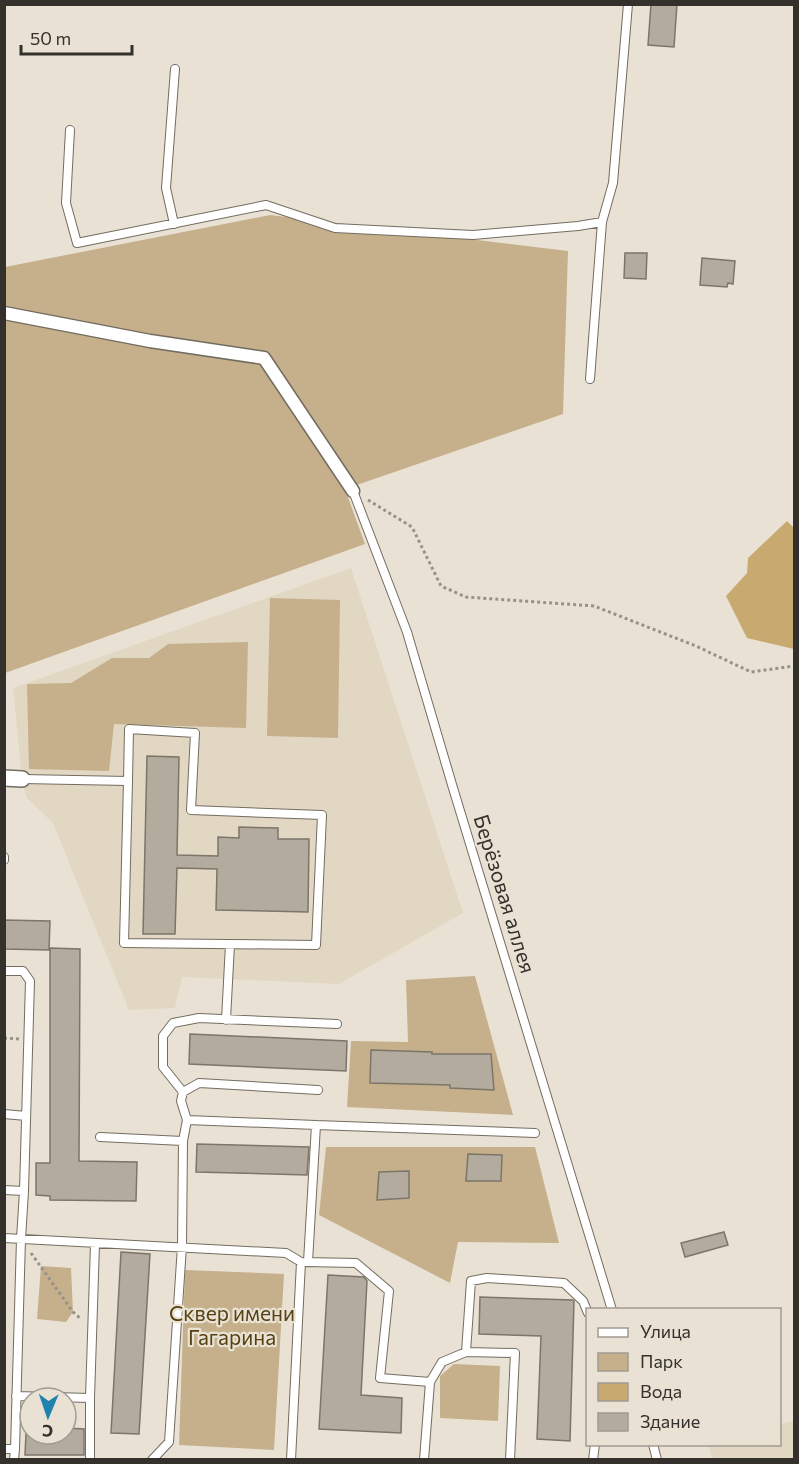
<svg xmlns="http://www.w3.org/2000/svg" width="799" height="1464" font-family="Commissioner,sans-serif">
<rect width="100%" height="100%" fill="#e9e2d4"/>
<path fill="#e2d7c2" d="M 351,568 L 463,913 L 339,984 L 182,977 L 175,1008 L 129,1010 L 53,823 L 26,797 L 22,779 L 13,688 Z
M 794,1421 L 794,1459 L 712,1459 L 709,1445 L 780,1444 L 780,1424 Z"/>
<path fill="#c5b08b" d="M 270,215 L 568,251 L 563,414 L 345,489 L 365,544 L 5,673 L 5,267 Z
M 270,598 L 340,600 L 338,738 L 267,736 Z
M 248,642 L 246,728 L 114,724 L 109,771 L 29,769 L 27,684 L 71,683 L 112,658 L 149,658 L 168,644 Z
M 475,976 L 513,1115 L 347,1107 L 351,1041 L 408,1042 L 406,980 Z
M 326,1147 L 535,1147 L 559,1243 L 458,1242 L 450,1283 L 319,1215 Z
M 41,1266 L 71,1268 L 73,1312 L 66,1322 L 37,1319 Z
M 185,1270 L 284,1274 L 274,1450 L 179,1445 Z
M 454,1364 L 500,1366 L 498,1421 L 440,1418 L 440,1376 Z"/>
<path fill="#c8a96f" d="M 787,521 L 794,528 L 794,649 L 747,638 L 726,596 L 747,573 L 748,558 Z"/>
<path fill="#b2ab9e" stroke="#7c7569" stroke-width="1.5" d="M 651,4 L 677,4 L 674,47 L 648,45 Z
M 625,253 L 647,253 L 646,279 L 624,278 Z
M 702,258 L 735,261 L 733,284 L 728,283 L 727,287 L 700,285 Z
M 147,756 L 179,757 L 177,855 L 218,856 L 218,837 L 239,838 L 239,827 L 278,828 L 278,839 L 309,839 L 308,912 L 216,910 L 217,869 L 177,868 L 175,934 L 143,934 Z
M 4,920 L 50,921 L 49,950 L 4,949 Z
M 50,948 L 80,949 L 79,1161 L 137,1162 L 136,1201 L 50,1200 L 50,1196 L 36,1195 L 36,1163 L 50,1163 Z
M 190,1034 L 347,1041 L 346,1071 L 189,1064 Z
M 371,1050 L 432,1052 L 432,1054 L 491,1054 L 494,1090 L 450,1088 L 450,1085 L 370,1083 Z
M 197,1144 L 309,1147 L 307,1175 L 196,1172 Z
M 468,1154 L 502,1155 L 501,1181 L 466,1181 Z
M 409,1171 L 409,1198 L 377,1200 L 379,1172 Z
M 724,1232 L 728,1245 L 685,1257 L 681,1243 Z
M 121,1252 L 150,1254 L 139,1434 L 111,1433 Z
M 328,1275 L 364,1277 L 367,1281 L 361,1395 L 402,1398 L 401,1433 L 319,1429 Z
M 480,1297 L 573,1300 L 574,1301 L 570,1441 L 537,1439 L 541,1336 L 479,1334 Z
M 66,1428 L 84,1429 L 84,1455 L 25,1455 L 26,1434 L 66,1434 Z"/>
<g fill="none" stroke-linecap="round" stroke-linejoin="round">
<g stroke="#736c60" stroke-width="10">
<path id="service" d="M 70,130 L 66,203 L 77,243 L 266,205 L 335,228 L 473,235 L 578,226 L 602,222
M 174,224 L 166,188 L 175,69
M 590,379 L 602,222 L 613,183 L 628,4
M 353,491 L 407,632 L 453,788 L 612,1310
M 22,779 L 128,781 L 129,729 L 195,733 L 191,810 L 322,815 L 316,945 L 124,943 L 128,781
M 4,857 L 4,860
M 4,971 L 23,971 L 30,981 L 24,1191 L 21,1239 L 15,1449
M 226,1020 L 230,944
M 183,1092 L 163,1067 L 163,1036 L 173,1023 L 199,1018 L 337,1024
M 4,1114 L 26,1116
M 187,1120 L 181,1101 L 183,1092 L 199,1083 L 318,1090
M 316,1125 L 535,1133
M 100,1137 L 183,1141 L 182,1246 L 169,1442 L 152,1460
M 183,1141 L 187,1120 L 316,1125 L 308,1262
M 4,1190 L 24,1191
M 4,1238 L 286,1253 L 301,1262 L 291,1460
M 305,1262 L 356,1263 L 389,1291 L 380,1378 L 430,1382
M 466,1352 L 515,1353 L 510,1460
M 16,1396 L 90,1398
M 653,1444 L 657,1460
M 4,1449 L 15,1449 L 14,1460
M 90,1460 L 90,1398 L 95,1244
M 424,1460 L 430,1382 L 442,1362 L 466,1352 L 471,1281 L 487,1278 L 564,1283 L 583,1301 L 588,1313
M 593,1460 L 595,1444"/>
</g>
<g stroke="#736c60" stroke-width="15">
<path id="pedestrian" d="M 4,313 L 150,341 L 264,358 L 353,491"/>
</g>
<g stroke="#736c60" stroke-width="18">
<path id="minor" d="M 4,778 L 22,779"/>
</g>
<path stroke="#979288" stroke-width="3" stroke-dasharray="3 3" stroke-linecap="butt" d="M 368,500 L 412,527 L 441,586 L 466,597 L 594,606 L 696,646 L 751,672 L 794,666
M 4,1038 L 20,1039
M 31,1253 L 73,1312 L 81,1319"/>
<use href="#service" stroke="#fff" stroke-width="8"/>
<use href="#pedestrian" stroke="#fff" stroke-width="12"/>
<use href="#minor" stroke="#fff" stroke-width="15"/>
</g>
<g text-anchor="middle" stroke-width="4.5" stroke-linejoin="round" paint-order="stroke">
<g font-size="21" fill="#34312c" stroke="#e9e2d4">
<text transform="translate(504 894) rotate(73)" y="7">Берёзовая аллея</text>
</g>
<g font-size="21" fill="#574113" stroke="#e9e2d4">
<text x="232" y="1321">Сквер имени<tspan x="232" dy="24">Гагарина</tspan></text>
</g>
</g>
<rect width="799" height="1464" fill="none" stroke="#34312c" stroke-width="12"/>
<rect x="586" y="1308" width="195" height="138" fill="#e9e2d4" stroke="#a19b91" stroke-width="1.5"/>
<rect x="598" y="1328" width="30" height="9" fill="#ffffff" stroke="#a19b91" stroke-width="1.5"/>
<text x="640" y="1338" font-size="18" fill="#34312c">Улица</text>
<rect x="598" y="1353" width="30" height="18" fill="#c5b08b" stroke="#a19b91" stroke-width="1.5"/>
<text x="640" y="1368" font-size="18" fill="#34312c">Парк</text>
<rect x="598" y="1383" width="30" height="18" fill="#c8a96f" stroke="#a19b91" stroke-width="1.5"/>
<text x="640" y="1398" font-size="18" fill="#34312c">Вода</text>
<rect x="598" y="1413" width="30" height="18" fill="#b2ab9e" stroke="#a19b91" stroke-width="1.5"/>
<text x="640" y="1428" font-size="18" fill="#34312c">Здание</text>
<g transform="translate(48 1416) rotate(182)"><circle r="28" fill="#e9e2d4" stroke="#a19b91" stroke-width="1.5"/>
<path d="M0-4.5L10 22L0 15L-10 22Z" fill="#1f83ae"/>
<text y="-9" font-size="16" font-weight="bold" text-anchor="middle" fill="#34312c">С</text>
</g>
<path d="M21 45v9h111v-9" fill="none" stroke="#34312c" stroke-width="3"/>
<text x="30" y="45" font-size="18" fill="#34312c" stroke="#e9e2d4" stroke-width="4.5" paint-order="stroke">50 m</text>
</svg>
